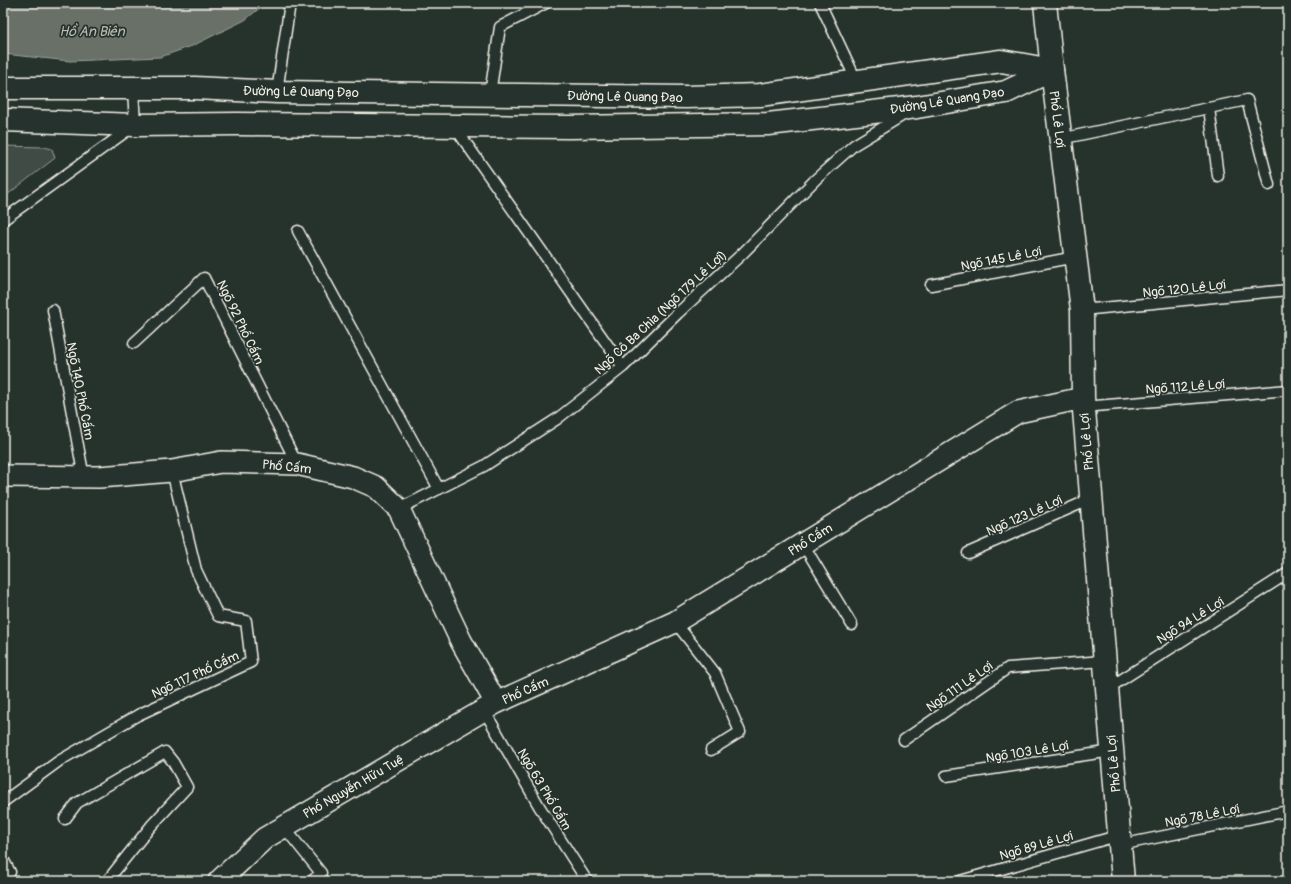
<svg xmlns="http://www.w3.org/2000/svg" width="1291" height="884" font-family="Pangolin,sans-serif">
<rect width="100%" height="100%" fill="#26332d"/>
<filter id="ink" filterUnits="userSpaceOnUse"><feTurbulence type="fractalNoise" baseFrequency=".025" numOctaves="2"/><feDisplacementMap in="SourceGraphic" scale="8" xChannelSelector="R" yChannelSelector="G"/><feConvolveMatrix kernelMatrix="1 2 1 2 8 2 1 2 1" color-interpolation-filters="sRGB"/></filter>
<g filter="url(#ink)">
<path fill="#414b45" stroke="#9a9e96" d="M 3,146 L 44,147 L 52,149 L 55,158 L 3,198 Z"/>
<path fill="#676f68" stroke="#9fa39b" d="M 3,3 L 266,3 L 245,20 L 192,46 L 160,57 L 70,61 L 3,54 Z"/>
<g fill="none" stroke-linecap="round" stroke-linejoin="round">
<g stroke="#f4f1e8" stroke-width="13">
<path id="service" d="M 820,3 L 857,82
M 277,92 L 290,3
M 490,94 L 500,27 L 546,3
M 1209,108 L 1218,176
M 454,126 L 623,367
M 1060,139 L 1247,100 L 1269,185
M 3,220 L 135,125 L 133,88
M 298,231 L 439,489
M 931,285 L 1075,257
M 53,310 L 84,478
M 1082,310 L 1288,290
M 134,343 L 204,278 L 297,464
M 1083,407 L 1288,390
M 399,509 L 484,466 L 557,419 L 623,367 L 678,313 L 743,253 L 816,179 L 854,145 L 905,114
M 803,544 L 852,625
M 968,553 L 1091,499
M 675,622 L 715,673 L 740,732 L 711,750
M 1107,689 L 1288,573
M 484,710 L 539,806 L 587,881
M 904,740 L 1008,668 L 1104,661
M 946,776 L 1112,751
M 3,802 L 59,761 L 138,715 L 251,662 L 246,621 L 218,616 L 196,570 L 172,471
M 65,819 L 77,803 L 165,752 L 173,762 L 187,787 L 151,826 L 107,881
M 284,827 L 321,873 L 312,881
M 1120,845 L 1288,811
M 3,859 L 10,872 L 3,881
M 960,881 L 1120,835"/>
</g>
<g stroke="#f4f1e8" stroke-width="24">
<path id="minor" d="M 3,476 L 99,477 L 172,471 L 221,462 L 297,464 L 353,477 L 376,487 L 399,509 L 461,641 L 496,703
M 219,881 L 265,838 L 496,703 L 675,622 L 1018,412 L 1083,398"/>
</g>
<g stroke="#f4f1e8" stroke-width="25">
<path id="tertiary" d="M 3,88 L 195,88 L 277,92 L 686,97 L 760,95 L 1001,61 L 1052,70
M 3,120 L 135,125 L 237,124 L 570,127 L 768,124 L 917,107 L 1006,92 L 1052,70"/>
</g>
<g stroke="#f4f1e8" stroke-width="25">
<path id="secondary" d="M 1045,3 L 1052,70 L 1082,310 L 1083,398 L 1123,881"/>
</g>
<use href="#service" stroke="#26332d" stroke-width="10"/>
<use href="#minor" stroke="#26332d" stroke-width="21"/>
<use href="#tertiary" stroke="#26332d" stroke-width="22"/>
<use href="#secondary" stroke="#26332d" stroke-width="22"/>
</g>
</g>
<g text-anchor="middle" stroke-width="3.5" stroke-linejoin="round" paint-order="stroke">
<g font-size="13" fill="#f4f1e8" stroke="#26332d">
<text transform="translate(301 91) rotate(1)" y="5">Đường Lê Quang Đạo</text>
<text transform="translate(625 96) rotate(1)" y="5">Đường Lê Quang Đạo</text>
<text transform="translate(947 100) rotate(-9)" y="5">Đường Lê Quang Đạo</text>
<text transform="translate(1058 119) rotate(83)" y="5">Phố Lê Lợi</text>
<text transform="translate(1001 258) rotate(-11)" y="5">Ngõ 145 Lê Lợi</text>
<text transform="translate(1184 288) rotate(-6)" y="5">Ngõ 120 Lê Lợi</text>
<text transform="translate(660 312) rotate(-43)" y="5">Ngõ Cô Ba Chìa (Ngõ 179 Lê Lợi)</text>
<text transform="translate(241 322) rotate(64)" y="5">Ngõ 92 Phố Cấm</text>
<text transform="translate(1185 386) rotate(-4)" y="5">Ngõ 112 Lê Lợi</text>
<text transform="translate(81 391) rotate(79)" y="5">Ngõ 140 Phố Cấm</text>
<text transform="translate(1086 442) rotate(-95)" y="5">Phố Lê Lợi</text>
<text transform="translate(287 466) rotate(6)" y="5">Phố Cấm</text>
<text transform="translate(1024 515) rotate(-24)" y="5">Ngõ 123 Lê Lợi</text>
<text transform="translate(810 539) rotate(-32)" y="5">Phố Cấm</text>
<text transform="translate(1190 620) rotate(-32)" y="5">Ngõ 94 Lê Lợi</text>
<text transform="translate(195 674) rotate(-25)" y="5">Ngõ 117 Phố Cấm</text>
<text transform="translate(959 686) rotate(-35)" y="5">Ngõ 111 Lê Lợi</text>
<text transform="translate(525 690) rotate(-24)" y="5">Phố Cấm</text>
<text transform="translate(1027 751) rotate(-9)" y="5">Ngõ 103 Lê Lợi</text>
<text transform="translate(1113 764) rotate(-95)" y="5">Phố Lê Lợi</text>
<text transform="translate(353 786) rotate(-30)" y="5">Phố Nguyễn Hữu Tuệ</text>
<text transform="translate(545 789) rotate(59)" y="5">Ngõ 63 Phố Cấm</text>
<text transform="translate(1202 815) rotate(-11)" y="5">Ngõ 78 Lê Lợi</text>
<text transform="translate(1036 845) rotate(-16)" y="5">Ngõ 89 Lê Lợi</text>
</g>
<g font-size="14" font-style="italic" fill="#bcbdb5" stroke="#26332d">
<text x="92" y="36">Hồ An Biên</text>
</g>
</g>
<rect width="1291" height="884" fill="none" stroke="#26332d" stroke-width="16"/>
<rect x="8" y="8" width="1275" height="868" fill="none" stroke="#f4f1e8" stroke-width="1.5" filter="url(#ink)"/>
</svg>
